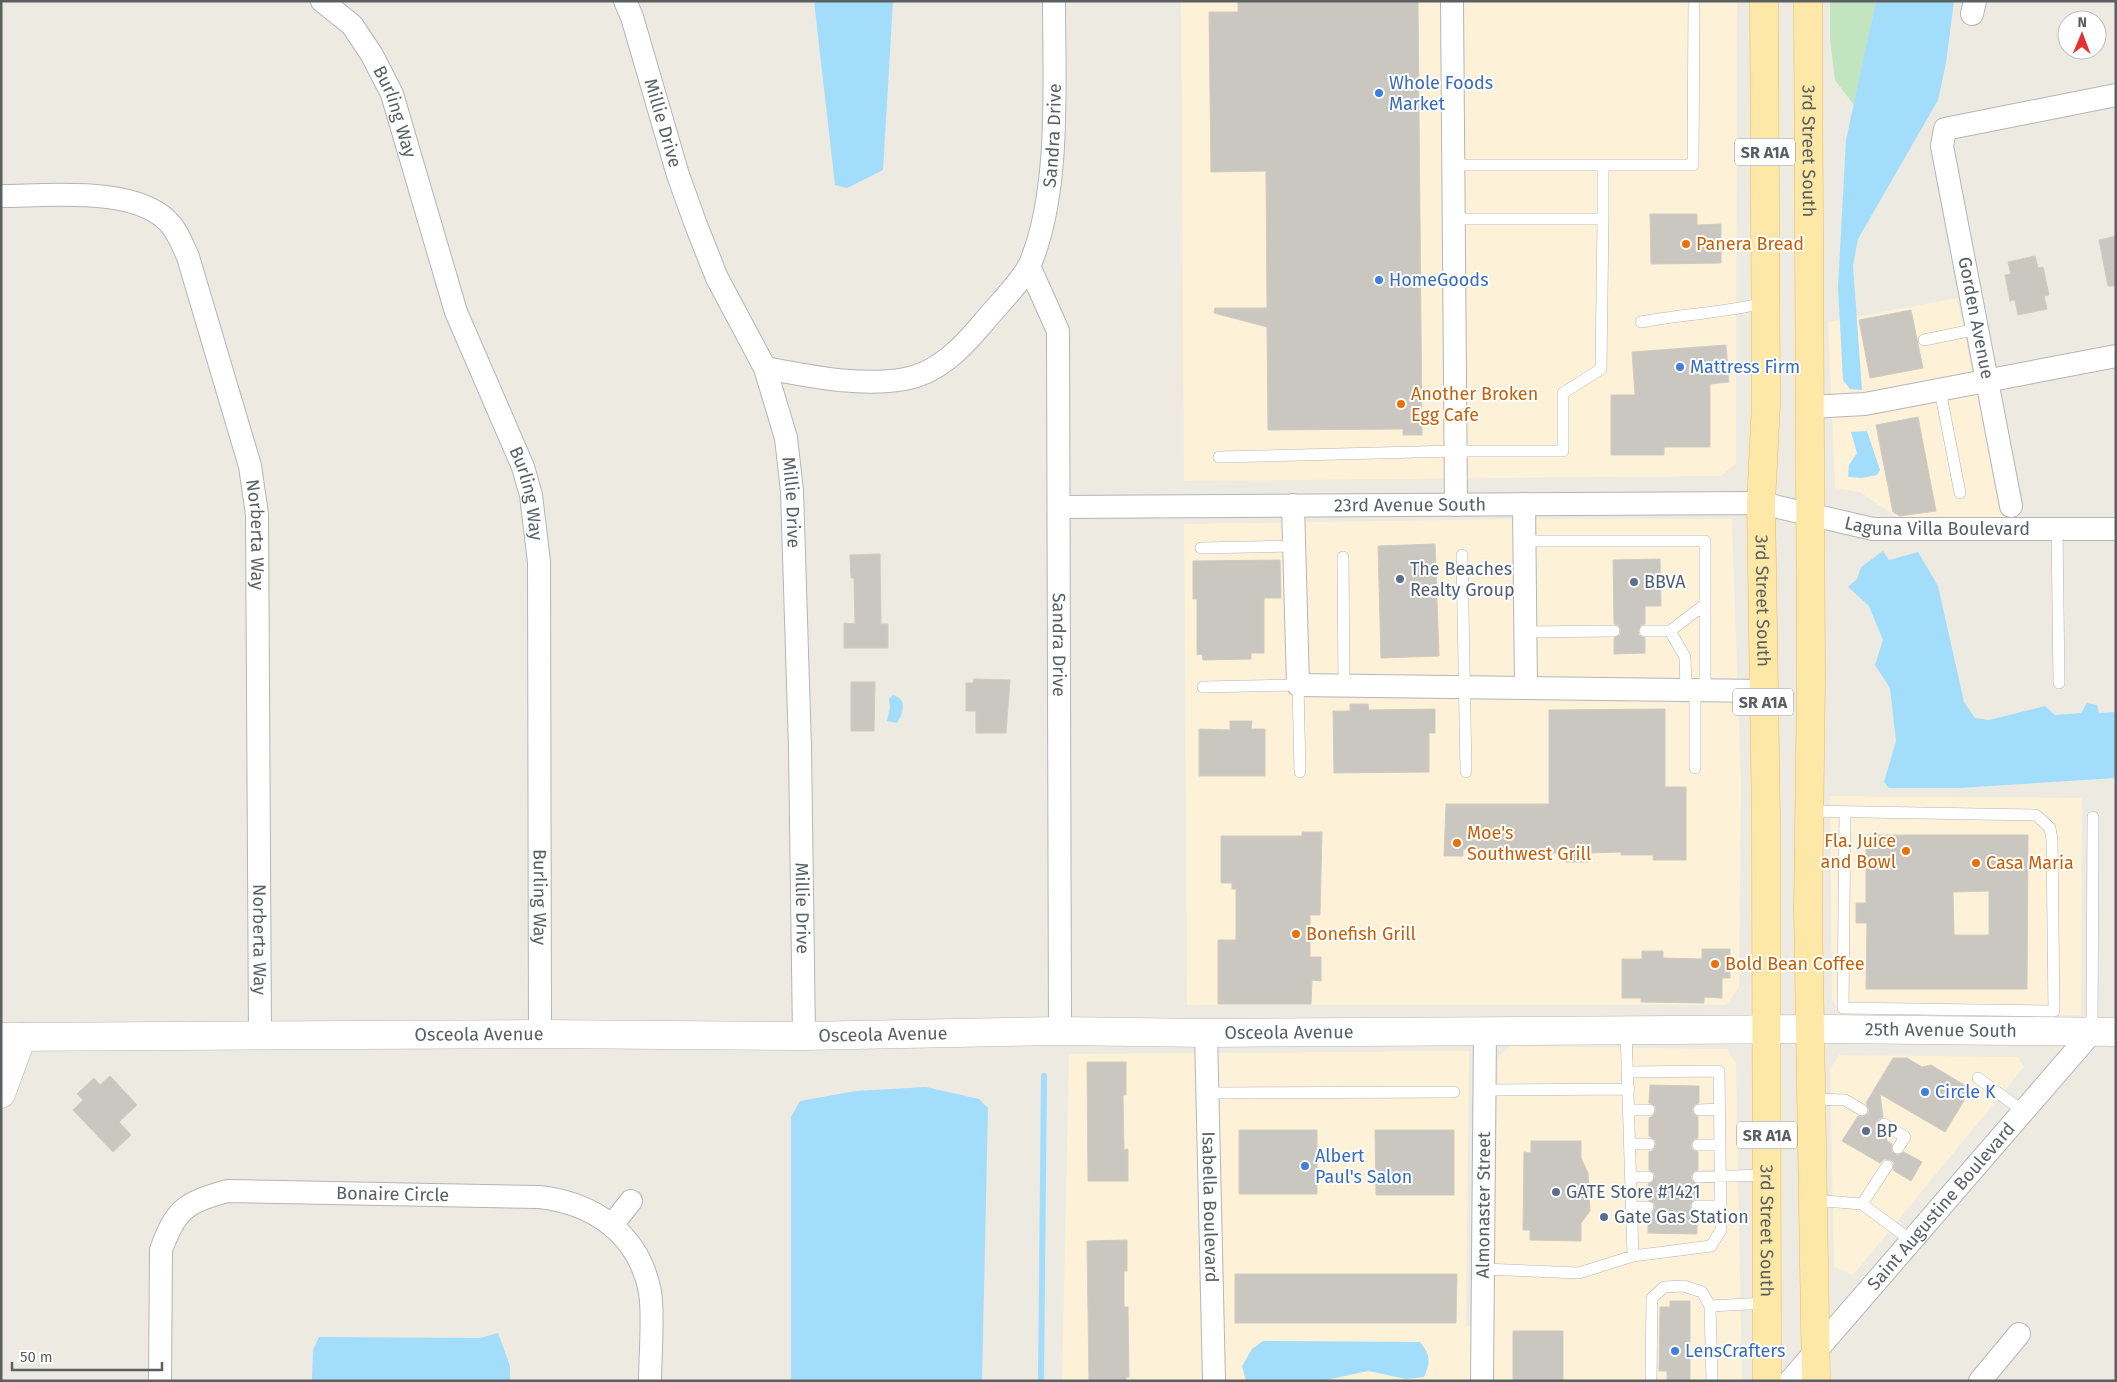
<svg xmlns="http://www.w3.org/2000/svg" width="2117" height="1382" font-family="'Fira Sans',sans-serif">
<rect width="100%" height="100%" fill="#edeae2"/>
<path fill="#fdf1d7" d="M 1181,1 L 1737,1 L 1736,463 L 1721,476 L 1184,481 Z
M 1957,298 L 2003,519 L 1901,520 L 1860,492 L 1835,488 L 1828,322 Z
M 1511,519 L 1732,519 L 1741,782 L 1739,987 L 1726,1005 L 1187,1005 L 1184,524 Z
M 1830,796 L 2082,798 L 2081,1015 L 1843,1018 L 1832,999 Z
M 1510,1046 L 1727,1049 L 1736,1063 L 1742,1381 L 1062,1381 L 1069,1054 L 1469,1051 L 1466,1326 L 1493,1325 L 1498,1057 Z
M 1839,1055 L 2018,1057 L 2024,1067 L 1853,1275 L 1834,1267 L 1830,1069 Z"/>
<path fill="#c2e4bf" d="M 1830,1 L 1876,1 L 1854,105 L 1835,80 L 1830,39 Z"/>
<path fill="#a2ddfc" d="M 814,1 L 893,1 L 883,170 L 847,188 L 835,185 Z
M 1876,1 L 1954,1 L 1946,63 L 1938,100 L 1858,239 L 1853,266 L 1862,390 L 1850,389 L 1843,380 L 1838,287 L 1846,140 Z
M 1867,431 L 1880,470 L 1877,475 L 1862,478 L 1848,477 L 1849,465 L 1857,453 L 1851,432 Z
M 1883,551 L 1889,560 L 1918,552 L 1938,586 L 1964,702 L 1975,718 L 1989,720 L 2045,706 L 2055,715 L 2081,713 L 2087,703 L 2097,705 L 2099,713 L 2116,712 L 2116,778 L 1959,788 L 1889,788 L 1884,782 L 1896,741 L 1890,688 L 1875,665 L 1883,640 L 1869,606 L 1848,587 L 1857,579 L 1861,567 Z
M 893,695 C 908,699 903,713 897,723 L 887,721 L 890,708 L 889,699 Z
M 926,1087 L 979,1099 L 988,1108 L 982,1381 L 791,1381 L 791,1117 L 800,1101 L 856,1091 Z
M 498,1333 L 510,1366 L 510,1381 L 312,1381 L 313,1350 L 319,1337 L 480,1338 Z
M 1263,1341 L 1420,1342 C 1430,1354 1431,1362 1424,1377 L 1406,1379 L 1368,1371 L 1322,1381 L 1246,1381 L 1242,1366 L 1252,1349 Z"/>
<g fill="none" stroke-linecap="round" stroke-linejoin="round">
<path stroke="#a2ddfc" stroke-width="6" d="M 1041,1381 L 1044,1076"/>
</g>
<path fill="#cac7c1" stroke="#d1cbc1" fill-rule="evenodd" d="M 1238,1 L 1418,1 L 1422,435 L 1403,435 L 1403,429 L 1268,430 L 1267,327 L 1214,313 L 1215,308 L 1267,308 L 1266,171 L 1211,172 L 1209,12 L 1238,12 Z
M 1650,214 L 1697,214 L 1697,225 L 1721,224 L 1721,263 L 1651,264 Z
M 2116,236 L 2116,286 L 2108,286 L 2099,240 Z
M 2035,256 L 2038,268 L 2043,267 L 2049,295 L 2044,296 L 2047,309 L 2018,315 L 2015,300 L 2010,301 L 2005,275 L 2011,274 L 2008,262 Z
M 1911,310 L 1923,368 L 1870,378 L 1859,320 Z
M 1726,345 L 1729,382 L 1710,384 L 1710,447 L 1664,447 L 1664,455 L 1611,455 L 1611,395 L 1635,395 L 1632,352 Z
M 1918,417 L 1936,511 L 1900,516 L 1893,512 L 1876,425 Z
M 1435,544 L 1439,656 L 1381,658 L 1378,546 Z
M 880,554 L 881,624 L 888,624 L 888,648 L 844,648 L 844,623 L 855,624 L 854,578 L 851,578 L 850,555 Z
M 1660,559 L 1661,606 L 1645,606 L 1645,624 L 1641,625 L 1638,631 L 1639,635 L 1645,638 L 1645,653 L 1614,654 L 1614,638 L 1620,635 L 1621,630 L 1618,625 L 1614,624 L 1613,560 Z
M 1280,560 L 1281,598 L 1264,598 L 1264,653 L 1251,653 L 1251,659 L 1203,660 L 1202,654 L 1197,655 L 1197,599 L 1193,599 L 1193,561 Z
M 974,679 L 1010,680 L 1006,733 L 976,733 L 976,711 L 966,711 L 966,683 L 973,683 Z
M 851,682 L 875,682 L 874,731 L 851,731 Z
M 1350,704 L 1368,704 L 1369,710 L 1435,709 L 1435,733 L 1429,733 L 1429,772 L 1334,773 L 1333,711 L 1350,711 Z
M 1665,709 L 1665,787 L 1686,787 L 1686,860 L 1653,860 L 1653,855 L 1621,855 L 1621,852 L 1588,853 L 1588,862 L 1565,862 L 1564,853 L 1547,853 L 1547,849 L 1463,849 L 1463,856 L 1444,856 L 1446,804 L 1549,804 L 1549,710 Z
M 1230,721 L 1252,721 L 1251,729 L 1265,729 L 1265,776 L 1199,776 L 1199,729 L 1230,730 Z
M 1302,832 L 1322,832 L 1320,915 L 1310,915 L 1310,957 L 1321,957 L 1321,981 L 1312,980 L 1311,1004 L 1218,1004 L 1218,940 L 1236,940 L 1236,889 L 1232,889 L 1232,883 L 1221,883 L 1221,836 L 1302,836 Z
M 1866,835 L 2028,835 L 2027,989 L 1866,989 L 1867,923 L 1856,923 L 1856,903 L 1866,903 ZM 1989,891 L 1989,935 L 1954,935 L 1953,892 Z
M 1702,949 L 1730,949 L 1730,978 L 1722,978 L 1722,998 L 1704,997 L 1704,1003 L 1641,1002 L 1641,998 L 1622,998 L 1622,959 L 1642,959 L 1642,951 L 1663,951 L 1663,958 L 1702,959 Z
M 1893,1058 L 1907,1058 L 1922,1067 L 1931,1065 L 1971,1089 L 1945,1132 L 1880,1094 L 1883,1117 L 1878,1120 L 1877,1124 L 1886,1134 L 1887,1141 L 1892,1144 L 1892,1152 L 1898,1155 L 1904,1152 L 1922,1162 L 1911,1181 L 1893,1170 L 1894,1163 L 1891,1160 L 1884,1159 L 1880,1163 L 1842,1141 L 1858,1116 L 1862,1117 L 1868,1114 L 1869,1110 L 1866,1103 Z
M 1087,1062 L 1126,1062 L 1126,1095 L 1123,1095 L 1124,1150 L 1128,1149 L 1128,1181 L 1088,1181 Z
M 110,1076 L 137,1105 L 119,1122 L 131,1135 L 113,1152 L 73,1110 L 83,1100 L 77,1094 L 94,1078 L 100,1085 Z
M 1650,1085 L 1699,1086 L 1699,1103 L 1695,1104 L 1692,1110 L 1693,1114 L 1698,1117 L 1698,1138 L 1694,1139 L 1691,1145 L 1692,1149 L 1698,1152 L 1698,1170 L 1694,1171 L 1691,1177 L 1692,1181 L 1698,1184 L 1698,1198 L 1693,1200 L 1690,1206 L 1691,1210 L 1697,1214 L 1697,1234 L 1648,1233 L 1648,1214 L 1652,1213 L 1655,1207 L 1654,1203 L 1648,1200 L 1648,1184 L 1655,1177 L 1654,1173 L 1649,1170 L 1649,1152 L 1653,1150 L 1656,1144 L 1655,1140 L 1649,1136 L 1649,1118 L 1653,1116 L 1656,1110 L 1655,1106 L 1649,1103 Z
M 1239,1130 L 1317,1130 L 1317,1194 L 1239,1194 Z
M 1375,1130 L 1454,1130 L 1454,1195 L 1376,1195 Z
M 1531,1141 L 1581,1141 L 1581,1158 L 1588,1173 L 1590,1211 L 1581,1223 L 1581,1241 L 1530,1240 L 1530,1230 L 1523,1230 L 1524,1152 L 1531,1153 Z
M 1127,1240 L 1127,1271 L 1124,1271 L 1124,1307 L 1128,1307 L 1129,1377 L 1126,1377 L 1126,1381 L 1089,1381 L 1087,1241 Z
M 1235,1274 L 1457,1274 L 1456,1323 L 1235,1323 Z
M 1670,1301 L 1690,1301 L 1690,1381 L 1667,1381 L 1667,1371 L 1659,1371 L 1660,1307 L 1670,1307 Z
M 1513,1331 L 1563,1331 L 1563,1381 L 1513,1381 Z"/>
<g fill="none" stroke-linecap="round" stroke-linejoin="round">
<g stroke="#b3b5b9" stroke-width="12">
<path id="service" d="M 1453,165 L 1693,165 L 1694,1
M 1603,219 L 1603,166
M 1641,322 C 1682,314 1723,313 1764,303
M 1924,340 L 1978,329
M 1940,390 L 1960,493
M 1219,457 L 1455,451 L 1563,451 L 1563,393 L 1601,369 L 1603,219 L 1453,219
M 2057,530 L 2059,683
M 1525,541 L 1705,541 L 1705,690
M 1201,548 L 1294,546
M 1462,555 L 1466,772
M 1343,557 L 1344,686
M 1645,631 L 1670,631 L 1704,605
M 1670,631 L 1685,657 L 1686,689
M 1526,632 L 1614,631
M 1203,687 L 1298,685 L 1300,772
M 1695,689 L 1695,768
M 1809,811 L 2036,815 L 2050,828 L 2052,840 L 2054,1011 L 1843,1008 L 1845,812
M 1626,1030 L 1633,1256
M 2092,1032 L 2093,817
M 1978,1078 L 2024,1112
M 1484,1090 L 1629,1089
M 1208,1093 L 1454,1092
M 1811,1099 L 1845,1100 L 1862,1110
M 1630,1110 L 1649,1110
M 1699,1110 L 1720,1109
M 1884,1124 L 1905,1137 L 1898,1148
M 1631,1144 L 1649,1144
M 1698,1145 L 1720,1145
M 1631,1177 L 1648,1177
M 1698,1177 L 1767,1175
M 1813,1200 L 1862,1204 L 1912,1241
M 1862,1204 L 1887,1166
M 1697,1206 L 1721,1206
M 1632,1207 L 1648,1207
M 1483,1269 L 1579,1273 L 1633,1256 L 1711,1246 L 1721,1230 L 1719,1071 L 1629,1072
M 1651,1381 L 1652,1298 L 1664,1287 L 1684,1286 L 1702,1292 L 1710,1306
M 1712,1381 L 1710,1306 L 1767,1303"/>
</g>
<g stroke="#b3b5b9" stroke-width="24">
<g id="minor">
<path id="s1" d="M 322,1 L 352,25 L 372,55 L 392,94 L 456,312 L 523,467 L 531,495 L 539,562 L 540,1034"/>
<path id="s2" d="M 625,1 L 632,17 L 678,175 L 696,225 L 717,278 L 765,368 L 786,438 L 792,491 L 800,748 L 804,1036"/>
<path d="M 1452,1 L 1456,505"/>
<path d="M 1972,14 L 1975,1"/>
<path id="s3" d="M 1,196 C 48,196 140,185 172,226 C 179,235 183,246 188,257 L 250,466 L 257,514 L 260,1036"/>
<path id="s4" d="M 1029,266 L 1058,331 L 1060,1031"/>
<path id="s5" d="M 765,368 C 810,376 859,387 905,379 C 938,373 962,348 983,323 C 995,308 1023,280 1030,264 C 1061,191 1054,80 1054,1"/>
<path d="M 1810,407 L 1865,404 L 2116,356"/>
<path d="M 1524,504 L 1526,688"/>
<path d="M 1293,505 L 1298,685 L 1763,691"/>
<path d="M 2011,506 L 1942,146 L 1945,129 L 2116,95"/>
<path id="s6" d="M 1059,507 L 1761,503 L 1873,529 L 2116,529"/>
<path id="s7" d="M 1206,1033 L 1214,1381"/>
<path d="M 612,1225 L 631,1201"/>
<path id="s8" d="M 160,1381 L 161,1250 C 176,1208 186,1203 227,1191 L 539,1197 C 594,1203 639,1234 650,1292 C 654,1317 650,1354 650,1381"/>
<path id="s9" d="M 1482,1381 L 1485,1030"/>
<path id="s10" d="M 1790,1381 L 2092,1032"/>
<path d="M 1980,1381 L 2019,1334"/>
</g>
</g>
<g stroke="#b3b5b9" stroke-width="29">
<g id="tertiary">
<path id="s11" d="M 1,1037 L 540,1034 L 804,1036 L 1060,1031 L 1206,1033 L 1830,1029 L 2116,1032"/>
<path d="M 1,1094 L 22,1037"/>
</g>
</g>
<g stroke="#edb85b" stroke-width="29">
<g id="primary">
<path id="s12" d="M 1764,1 L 1766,404 L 1761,503 L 1766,820 L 1767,1381"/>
<path id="s13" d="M 1808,1 L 1811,682 L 1808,909 L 1816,1381"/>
</g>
</g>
<use href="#service" stroke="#fff" stroke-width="11"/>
<use href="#minor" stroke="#fff" stroke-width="22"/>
<use href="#tertiary" stroke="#fff" stroke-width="28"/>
<use href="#primary" stroke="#fde8a7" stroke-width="28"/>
</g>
<g fill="#3f7fe0" stroke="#fff" stroke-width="2">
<circle cx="1379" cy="93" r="5"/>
<circle cx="1379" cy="280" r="5"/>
<circle cx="1680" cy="367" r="5"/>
<circle cx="1925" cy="1092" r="5"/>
<circle cx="1305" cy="1166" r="5"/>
<circle cx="1675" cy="1351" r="5"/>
</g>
<g fill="#e8710a" stroke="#fff" stroke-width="2">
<circle cx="1686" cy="244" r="5"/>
<circle cx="1401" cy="404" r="5"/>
<circle cx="1457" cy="843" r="5"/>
<circle cx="1906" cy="851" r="5"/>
<circle cx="1976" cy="863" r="5"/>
<circle cx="1296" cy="934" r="5"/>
<circle cx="1715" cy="964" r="5"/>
</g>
<g fill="#5c6f8a" stroke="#fff" stroke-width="2">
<circle cx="1400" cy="579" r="5"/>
<circle cx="1634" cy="582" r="5"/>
<circle cx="1866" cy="1131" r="5"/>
<circle cx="1556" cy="1192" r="5"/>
<circle cx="1604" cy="1217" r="5"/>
</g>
<g text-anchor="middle" stroke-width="4" stroke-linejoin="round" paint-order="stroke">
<g fill="#fff" stroke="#8c8f91" stroke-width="1">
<rect x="1735" y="138.5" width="60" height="27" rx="4"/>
<rect x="1733" y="688.5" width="60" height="27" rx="4"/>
<rect x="1737" y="1121.5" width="60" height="27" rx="4"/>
</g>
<g font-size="16" font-weight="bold" fill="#5a5f62">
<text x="1765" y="158">SR A1A</text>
<text x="1763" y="708">SR A1A</text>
<text x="1767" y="1141">SR A1A</text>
</g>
<g font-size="18" fill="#366cbe" stroke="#fff" text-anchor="start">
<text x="1389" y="89">Whole Foods<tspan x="1389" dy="21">Market</tspan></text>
<text x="1389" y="286">HomeGoods</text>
<text x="1690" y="373">Mattress Firm</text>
<text x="1935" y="1098">Circle K</text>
<text x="1315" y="1162">Albert<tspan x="1315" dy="21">Paul's Salon</tspan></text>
<text x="1685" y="1357">LensCrafters</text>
</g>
<g font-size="18" fill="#5a5f62" stroke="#fff">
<text dy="6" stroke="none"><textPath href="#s1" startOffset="136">Burling Way</textPath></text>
<text dy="6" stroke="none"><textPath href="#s2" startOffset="128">Millie Drive</textPath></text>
<text dy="6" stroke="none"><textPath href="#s5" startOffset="446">Sandra Drive</textPath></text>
<text dy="6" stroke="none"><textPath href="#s13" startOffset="150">3rd Street South</textPath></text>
<text transform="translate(1976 318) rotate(79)" y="6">Gorden Avenue</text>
<text dy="6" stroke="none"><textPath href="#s1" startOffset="541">Burling Way</textPath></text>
<text dy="6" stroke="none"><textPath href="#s2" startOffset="532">Millie Drive</textPath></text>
<text dy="6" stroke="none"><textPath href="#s6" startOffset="351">23rd Avenue South</textPath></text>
<text dy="6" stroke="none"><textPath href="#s6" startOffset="881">Laguna Villa Boulevard</textPath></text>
<text dy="6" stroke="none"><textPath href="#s3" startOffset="501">Norberta Way</textPath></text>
<text dy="6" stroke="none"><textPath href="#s12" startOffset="600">3rd Street South</textPath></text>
<text dy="6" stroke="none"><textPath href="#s4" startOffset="385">Sandra Drive</textPath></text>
<text dy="6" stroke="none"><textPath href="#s1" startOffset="946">Burling Way</textPath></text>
<text dy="6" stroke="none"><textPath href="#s2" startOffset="938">Millie Drive</textPath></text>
<text dy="6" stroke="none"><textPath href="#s3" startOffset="906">Norberta Way</textPath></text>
<text dy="6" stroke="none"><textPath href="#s11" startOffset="1940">25th Avenue South</textPath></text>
<text dy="6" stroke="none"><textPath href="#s11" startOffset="1288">Osceola Avenue</textPath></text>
<text dy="6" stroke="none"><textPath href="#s11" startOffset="478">Osceola Avenue</textPath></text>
<text dy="6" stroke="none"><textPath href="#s11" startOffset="882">Osceola Avenue</textPath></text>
<text dy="6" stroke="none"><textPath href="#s8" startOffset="391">Bonaire Circle</textPath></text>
<text dy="6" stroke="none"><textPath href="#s9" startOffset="176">Almonaster Street</textPath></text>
<text dy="6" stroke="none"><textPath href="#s10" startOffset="231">Saint Augustine Boulevard</textPath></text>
<text dy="6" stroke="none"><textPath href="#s7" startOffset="174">Isabella Boulevard</textPath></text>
<text dy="6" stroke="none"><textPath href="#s12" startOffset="1230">3rd Street South</textPath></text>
</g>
<g font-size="18" fill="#c56008" stroke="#fff" text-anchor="start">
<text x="1696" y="250">Panera Bread</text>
<text x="1411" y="400">Another Broken<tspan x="1411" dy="21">Egg Cafe</tspan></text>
<text x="1467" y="839">Moe's<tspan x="1467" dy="21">Southwest Grill</tspan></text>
<text x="1896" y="847" text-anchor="end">Fla. Juice<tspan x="1896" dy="21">and Bowl</tspan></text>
<text x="1986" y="869">Casa Maria</text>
<text x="1306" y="940">Bonefish Grill</text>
<text x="1725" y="970">Bold Bean Coffee</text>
</g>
<g font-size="18" fill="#4e5e75" stroke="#fff" text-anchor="start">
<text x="1410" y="575">The Beaches<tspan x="1410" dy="21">Realty Group</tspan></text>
<text x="1644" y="588">BBVA</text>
<text x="1876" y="1137">BP</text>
<text x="1566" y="1198">GATE Store #1421</text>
<text x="1614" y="1223">Gate Gas Station</text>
</g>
</g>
<rect width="2117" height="1382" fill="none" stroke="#5a5f62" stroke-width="5"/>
<g transform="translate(2082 35) rotate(1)"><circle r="24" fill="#ffffff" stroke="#bdbfc0"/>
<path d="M0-4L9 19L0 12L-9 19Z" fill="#e43131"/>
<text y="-8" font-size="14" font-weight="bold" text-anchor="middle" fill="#5a5f62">N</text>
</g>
<path d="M12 1362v8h150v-8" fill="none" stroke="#5a5f62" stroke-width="2.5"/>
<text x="20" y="1362" font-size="15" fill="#5a5f62" stroke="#ffffff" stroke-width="4" paint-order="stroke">50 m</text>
</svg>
